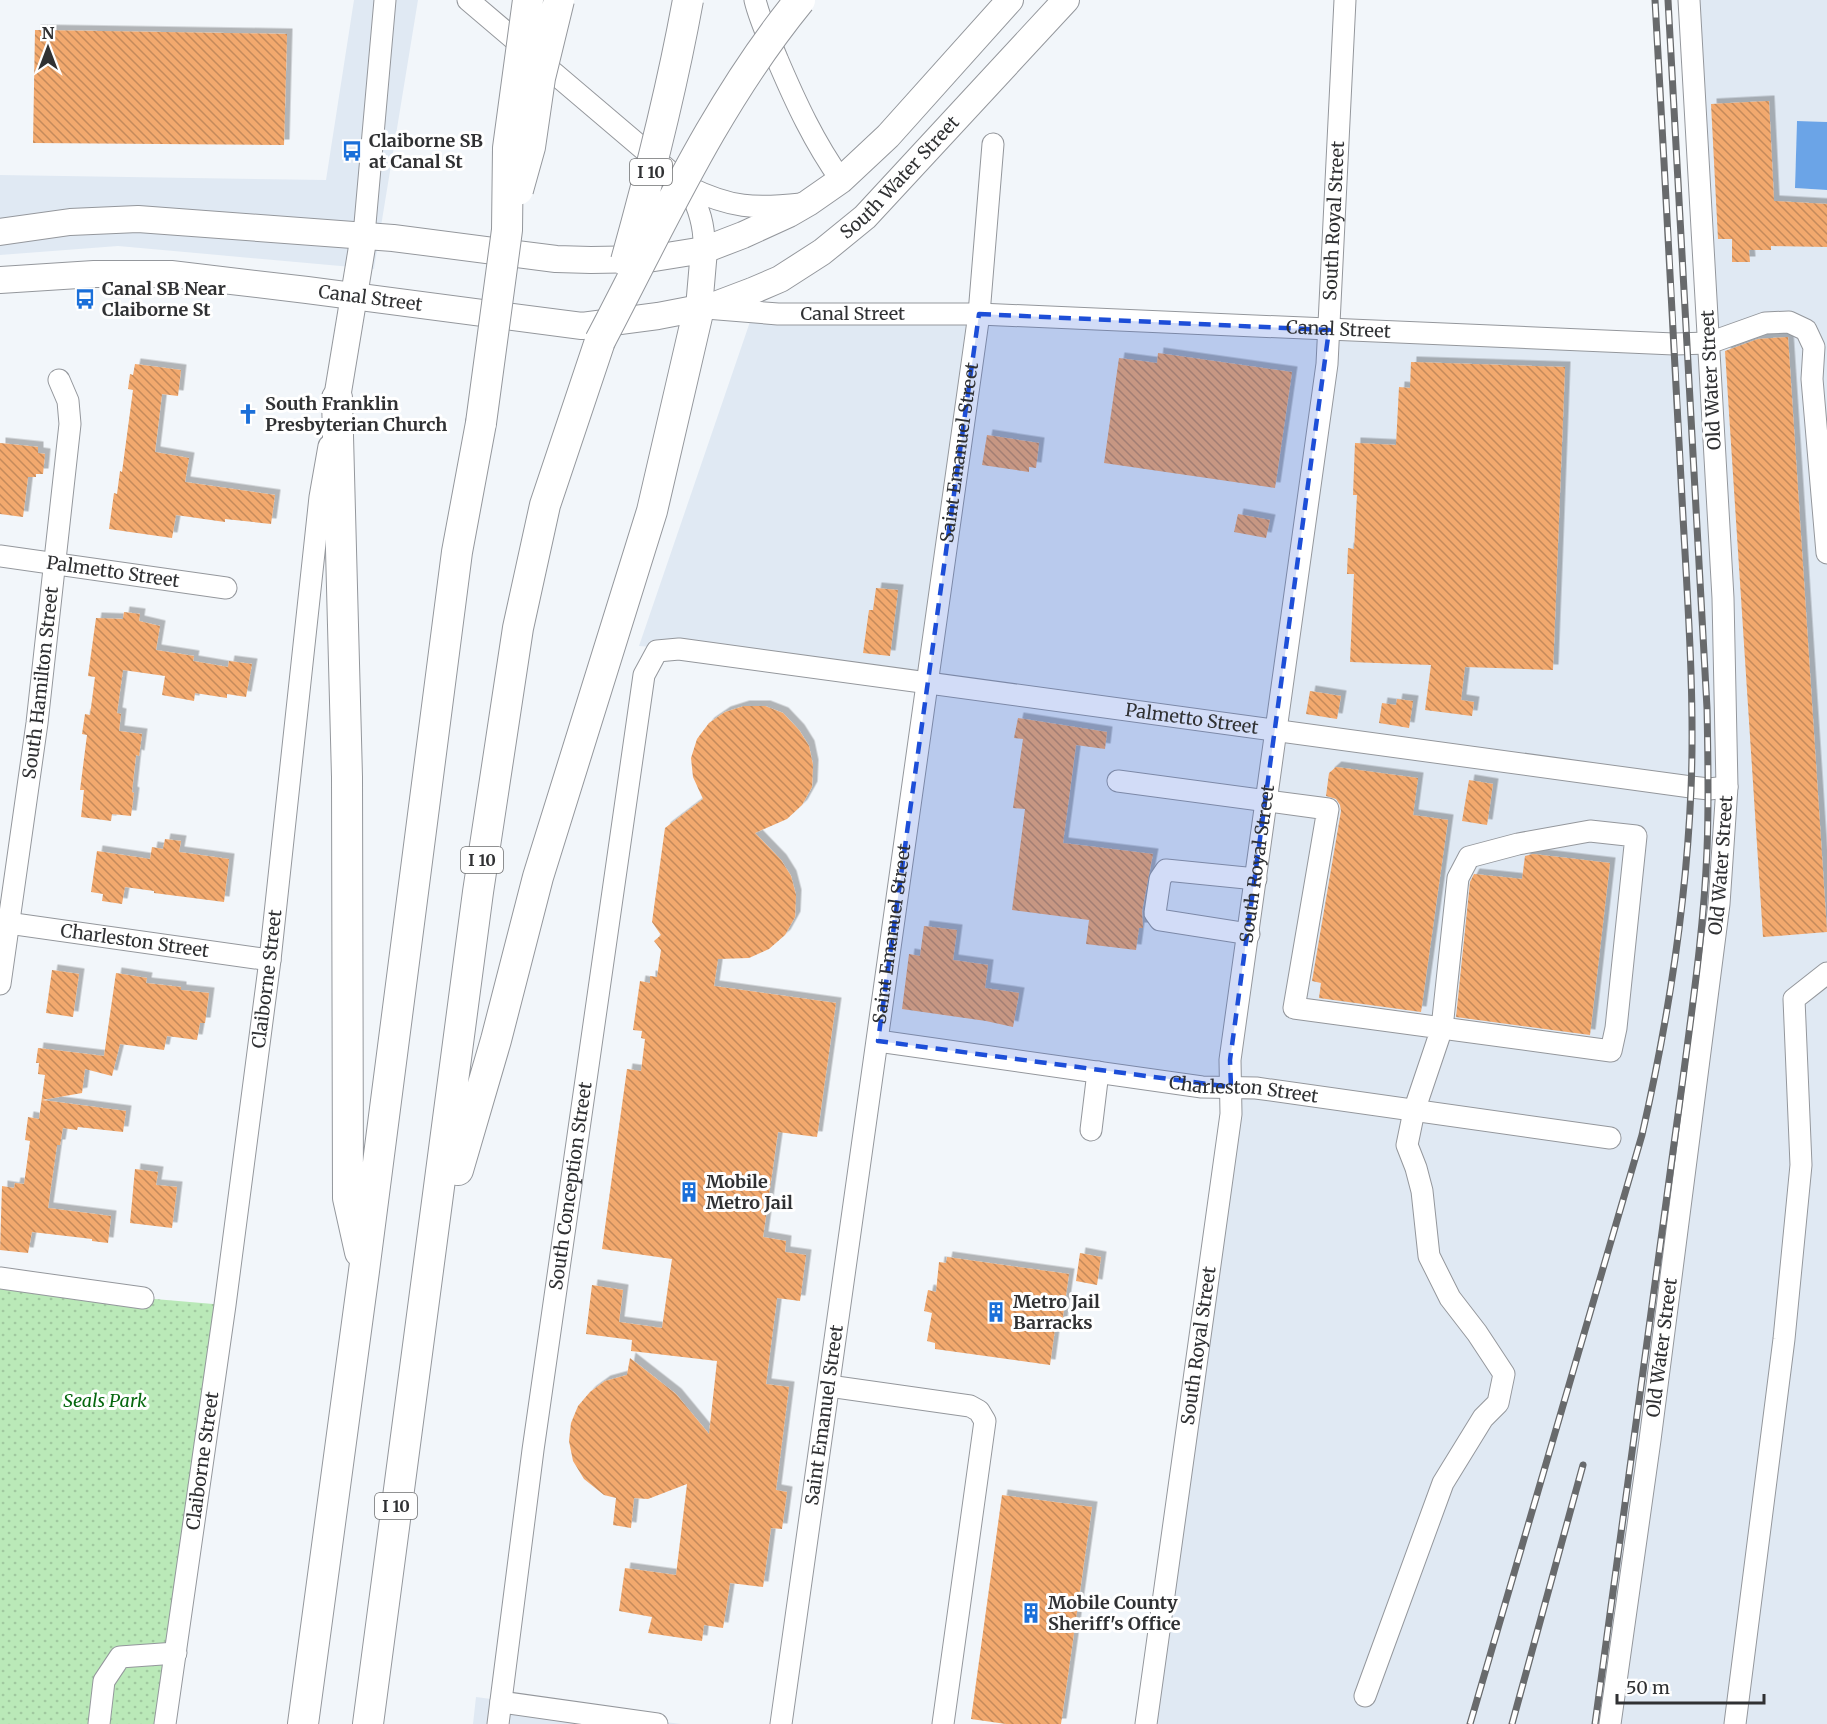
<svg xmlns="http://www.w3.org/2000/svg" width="1827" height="1724" font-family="Merriweather,serif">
<defs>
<pattern id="park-dots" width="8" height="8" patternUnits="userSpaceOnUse" patternTransform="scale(1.5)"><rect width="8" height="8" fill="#bae9b8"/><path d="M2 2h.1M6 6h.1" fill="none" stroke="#a0c89f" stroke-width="1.8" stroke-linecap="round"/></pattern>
<pattern id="building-back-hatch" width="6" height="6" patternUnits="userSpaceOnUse" patternTransform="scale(1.5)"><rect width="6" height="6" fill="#f2a96e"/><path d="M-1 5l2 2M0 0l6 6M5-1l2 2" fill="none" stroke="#c48a5b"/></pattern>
<filter id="shadow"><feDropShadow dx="5.5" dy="-5.5" stdDeviation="0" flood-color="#0004"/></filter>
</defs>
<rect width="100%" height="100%" fill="#f2f6fa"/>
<path fill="#e0e9f3" d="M 354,0 L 418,0 L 374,269 L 118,246 L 0,255 L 0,175 L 326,180 Z
M 1697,0 L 1827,0 L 1827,122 L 1797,121 L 1795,188 L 1827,190 L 1827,1724 L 1146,1724 L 1231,1088 L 878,1041 L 927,683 L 679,649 L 639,646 L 753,313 L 1709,342 Z
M 476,1697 L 681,1724 L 473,1724 Z"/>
<path fill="url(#park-dots)" d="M 0,1278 L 143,1298 L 225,1305 L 165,1724 L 0,1724 Z"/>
<path fill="#6ba4e7" d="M 1797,121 L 1827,122 L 1827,190 L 1795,188 Z"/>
<path fill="url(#building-back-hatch)" filter="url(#shadow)" d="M 35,30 L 287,34 L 284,145 L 33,143 Z
M 1769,101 L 1774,201 L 1827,204 L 1827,247 L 1771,246 L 1771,250 L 1749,250 L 1750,262 L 1732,262 L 1732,239 L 1718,239 L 1711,104 Z
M 1788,337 L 1827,932 L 1763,937 L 1725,351 L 1758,339 Z
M 1158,353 L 1292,372 L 1275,488 L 1104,463 L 1119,358 L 1157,363 Z
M 1411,362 L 1565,367 L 1553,670 L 1465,667 L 1461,700 L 1474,702 L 1472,716 L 1425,710 L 1431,665 L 1350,662 L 1354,574 L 1347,574 L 1348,548 L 1354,549 L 1357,495 L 1353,495 L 1355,443 L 1396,445 L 1399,387 L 1410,388 Z
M 135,364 L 181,370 L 178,396 L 162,394 L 155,452 L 189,458 L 185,482 L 275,495 L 271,524 L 225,519 L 225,522 L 176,515 L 172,538 L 109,529 L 114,493 L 117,494 L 120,471 L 122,472 L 133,390 L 128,389 L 130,374 L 133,375 Z
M 987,435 L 1039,443 L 1036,468 L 1029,467 L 1029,472 L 982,465 Z
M 0,443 L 38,447 L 38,453 L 45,454 L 43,474 L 36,474 L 36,477 L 28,477 L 23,517 L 0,514 Z
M 1238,514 L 1270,520 L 1266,538 L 1234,532 Z
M 876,588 L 898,590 L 890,656 L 863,653 L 869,610 L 873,610 Z
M 124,612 L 140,614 L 139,621 L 160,626 L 156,650 L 194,656 L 193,661 L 228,667 L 229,661 L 252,664 L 246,697 L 227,694 L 227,698 L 195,693 L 194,701 L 162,695 L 165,676 L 123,670 L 117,713 L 121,714 L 119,731 L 142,734 L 139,756 L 136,755 L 132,792 L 134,793 L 131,816 L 112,814 L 111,821 L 81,817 L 84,790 L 80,790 L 87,735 L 82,734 L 85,714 L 90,715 L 95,677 L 88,676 L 96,618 L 123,619 Z
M 1310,691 L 1341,696 L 1337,719 L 1306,714 Z
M 1397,699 L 1413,701 L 1409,728 L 1379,723 L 1382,703 L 1396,705 Z
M 744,706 L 765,706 L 783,713 L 799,730 L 809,746 L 813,765 L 812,787 L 802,805 L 787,819 L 755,833 L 781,860 L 791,876 L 796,895 L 795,917 L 785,935 L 769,949 L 749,958 L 718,959 L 714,986 L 836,1003 L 817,1137 L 778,1132 L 763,1237 L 786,1241 L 785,1252 L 806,1255 L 800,1301 L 777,1298 L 766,1384 L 789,1387 L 776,1490 L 787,1492 L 782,1529 L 771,1528 L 763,1587 L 730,1583 L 723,1628 L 704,1625 L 702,1641 L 648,1633 L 652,1617 L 619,1611 L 625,1568 L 676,1575 L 687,1484 L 648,1499 L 634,1498 L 631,1528 L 613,1525 L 616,1498 L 604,1495 L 584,1479 L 573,1461 L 569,1441 L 571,1423 L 578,1406 L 590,1392 L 605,1381 L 627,1375 L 630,1358 L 676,1394 L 709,1434 L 717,1361 L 631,1351 L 632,1340 L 586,1334 L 592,1285 L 623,1290 L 619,1322 L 662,1328 L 672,1259 L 602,1249 L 627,1069 L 641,1071 L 645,1039 L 641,1038 L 642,1031 L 633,1030 L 640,981 L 650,983 L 650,976 L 657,977 L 661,950 L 654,941 L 661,935 L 652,922 L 665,828 L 703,799 L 693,777 L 691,758 L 697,739 L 709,723 L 725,712 Z
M 1018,718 L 1107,732 L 1105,749 L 1076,745 L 1063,843 L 1153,854 L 1142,911 L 1143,928 L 1139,928 L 1136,950 L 1086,944 L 1089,920 L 1012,910 L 1025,809 L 1013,808 L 1023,739 L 1014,738 Z
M 1336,767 L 1418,778 L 1413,815 L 1448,820 L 1421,1012 L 1319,998 L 1321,983 L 1312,981 L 1341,811 L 1340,805 L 1336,799 L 1326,796 L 1329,773 Z
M 1469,780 L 1493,784 L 1487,825 L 1462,821 Z
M 165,839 L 181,841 L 179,852 L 229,859 L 224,902 L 154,893 L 154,891 L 125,887 L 122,904 L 102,901 L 103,894 L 91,892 L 97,851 L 150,859 L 152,847 L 163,849 Z
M 1533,854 L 1610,863 L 1590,1035 L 1456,1017 L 1470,882 L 1474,874 L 1522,879 L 1525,856 Z
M 924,926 L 957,930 L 953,960 L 988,965 L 985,988 L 1019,993 L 1013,1027 L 986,1021 L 902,1009 L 909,954 L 920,956 Z
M 52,970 L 79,974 L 73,1017 L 46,1013 Z
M 116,973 L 147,978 L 146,983 L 181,987 L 181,990 L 209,993 L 205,1023 L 200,1023 L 197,1040 L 167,1036 L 164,1050 L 120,1044 L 112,1076 L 85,1069 L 82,1093 L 42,1100 L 126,1111 L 123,1132 L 78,1127 L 77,1130 L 63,1128 L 60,1145 L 57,1145 L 48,1208 L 111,1216 L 108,1243 L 92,1241 L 92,1239 L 32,1232 L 28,1253 L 0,1250 L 2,1186 L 14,1188 L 15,1183 L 24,1184 L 30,1141 L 25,1140 L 28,1117 L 39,1119 L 45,1075 L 38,1074 L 39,1063 L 36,1063 L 38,1048 L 104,1056 Z
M 135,1169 L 158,1172 L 156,1185 L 177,1187 L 172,1228 L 130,1223 Z
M 1080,1253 L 1101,1257 L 1097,1285 L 1076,1281 Z
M 947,1257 L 1069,1274 L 1061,1330 L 1055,1329 L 1050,1365 L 935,1349 L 935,1343 L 927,1341 L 932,1313 L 924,1311 L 928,1290 L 936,1292 L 939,1262 L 946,1263 Z
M 1002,1495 L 1092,1507 L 1061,1724 L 1006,1724 L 971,1719 Z"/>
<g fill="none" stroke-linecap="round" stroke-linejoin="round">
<g stroke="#94979c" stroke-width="23">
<g id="minor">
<path d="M 468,0 L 688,187 C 699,208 705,226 704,250"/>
<path d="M 755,0 C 760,21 770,41 778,61 C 796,103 814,142 841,180"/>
<path d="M 688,187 C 731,208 754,209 801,204"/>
<path d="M 364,235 L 385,0"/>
<path id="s1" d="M 706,308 L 778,314 L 979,314 L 1674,344 L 1709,343 L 1765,323 L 1789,322 L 1806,330 L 1814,347 L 1812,379 L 1827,553"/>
<path id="s2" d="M 0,556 L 226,588"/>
<path d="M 1118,781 L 1328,809 L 1294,1008 L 1442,1028 L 1414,1111 L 1407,1145 L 1416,1168 L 1422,1191 L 1429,1256 L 1450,1298 L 1477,1333 L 1504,1374 L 1498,1403 L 1483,1418 L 1443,1483 L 1365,1696"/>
<path d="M 1590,831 L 1636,836 L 1616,1028 L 1611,1051 L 1442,1028 L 1458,878 L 1469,857 L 1518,844 Z"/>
<path id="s3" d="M 0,922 L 270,960"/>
<path d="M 1249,934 L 1160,920 L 1155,913 L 1160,879 L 1166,870 L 1256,879"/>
<path id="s4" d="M 0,984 L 37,723 L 70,424 L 68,401 L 59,380"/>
<path id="s5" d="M 878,1041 L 1202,1087 L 1256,1088 L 1610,1138"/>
<path d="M 1091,1130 L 1098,1072"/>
<path d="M 0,1278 L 143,1298"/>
<path d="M 829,1386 L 970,1406 L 979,1411 L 985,1421 L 943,1724"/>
<path d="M 501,1702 L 657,1724"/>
<path d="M 99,1724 L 104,1681 L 120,1657 L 176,1653"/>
<path id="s6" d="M 165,1724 L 225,1305 L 270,960 L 320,497 L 329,446"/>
<path id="s7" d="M 498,1724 L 533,1450 L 644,675 L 657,651 L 679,649 L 1691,787 L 1709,789 L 1727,787"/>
<path id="s8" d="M 781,1724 L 979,314 L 993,144"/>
<path id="s9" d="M 1146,1724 L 1231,1114 L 1230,1060 L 1327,364 L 1345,0"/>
<path id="s10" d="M 1610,1724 L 1650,1440 L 1719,904 L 1727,787 L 1723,598 L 1689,0"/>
<path d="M 1735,1724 L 1784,1339 L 1801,1165 L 1794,999 L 1827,973"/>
</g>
</g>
<g stroke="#94979c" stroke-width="28">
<g id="major">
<path d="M 0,232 L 70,222 L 138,219 L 393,238 L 556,259 L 591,260 L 648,259 L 704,250 L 743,235 L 789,214 L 808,203 L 841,180 L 888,136 L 1010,0"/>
<path id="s11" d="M 0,280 L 94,274 L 171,274 L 307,290 L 582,326 L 658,316 L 715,305 L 752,291 L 780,279 L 822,252 L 865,217 L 1066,0"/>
<path d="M 699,308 L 704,250"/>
<path d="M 337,398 L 364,235"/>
</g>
</g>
<g stroke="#94979c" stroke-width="32">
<path id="highway" d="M 337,398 L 347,777 L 348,1198 L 360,1252
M 458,1170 L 496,1040 L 538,877 L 652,511 L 699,308
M 303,1724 L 364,1271 L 457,552 L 481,423
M 368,1724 L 478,892 L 518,628 L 545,505 L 600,341"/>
</g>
<use href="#minor" stroke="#fff" stroke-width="21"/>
<use href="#major" stroke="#fff" stroke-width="26"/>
<use href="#highway" stroke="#fff" stroke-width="30"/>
<g stroke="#686a6c" stroke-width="7">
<path id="rail" d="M 1470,1724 L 1642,1135 C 1668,1021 1686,907 1691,790 C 1695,693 1687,595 1682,498 C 1674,332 1664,166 1655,0
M 1512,1724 L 1583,1465
M 1595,1724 L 1683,1078 C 1693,1002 1704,926 1707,850 C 1709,803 1708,755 1707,708 L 1668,0"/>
</g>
<use href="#rail" stroke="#fff" stroke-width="4.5" stroke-dasharray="14" stroke-linecap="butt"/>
<g stroke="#94979c" stroke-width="32" stroke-linecap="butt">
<path id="highway-bridge" d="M 518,190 L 530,147 L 540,78 L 559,0
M 626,261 C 650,175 672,88 688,0
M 600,341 C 662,223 715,104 800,0
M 481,423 L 507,230 L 508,148 L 528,0"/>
</g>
<use href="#highway-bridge" stroke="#fff" stroke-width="30"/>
</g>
<path fill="#1d4ed8" fill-opacity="0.2" stroke="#1d4ed8" stroke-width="4.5" stroke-dasharray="12 8" stroke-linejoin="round" d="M 979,314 L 1329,330 L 1230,1060 L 1231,1087 L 878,1041 Z"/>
<defs>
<g id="bus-bare" transform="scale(1.62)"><path d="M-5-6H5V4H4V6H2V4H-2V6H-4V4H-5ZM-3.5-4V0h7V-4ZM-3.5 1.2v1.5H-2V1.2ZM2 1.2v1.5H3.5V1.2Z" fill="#1a6fd9" stroke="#fff" stroke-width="2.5" paint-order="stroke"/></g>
<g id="church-bare" transform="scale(1.62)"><path d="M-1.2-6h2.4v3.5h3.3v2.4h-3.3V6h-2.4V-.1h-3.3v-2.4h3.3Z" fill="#1a6fd9" stroke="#fff" stroke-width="2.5" paint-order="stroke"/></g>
<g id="building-bare" transform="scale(1.62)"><path d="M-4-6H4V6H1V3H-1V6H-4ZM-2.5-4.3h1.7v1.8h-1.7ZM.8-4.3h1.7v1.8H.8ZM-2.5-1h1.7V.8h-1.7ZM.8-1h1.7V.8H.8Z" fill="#1a6fd9" stroke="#fff" stroke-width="2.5" paint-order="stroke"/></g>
</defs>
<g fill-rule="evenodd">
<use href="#bus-bare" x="352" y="151"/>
<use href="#bus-bare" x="85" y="299"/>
<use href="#church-bare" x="248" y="414"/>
<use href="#building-bare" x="689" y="1192"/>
<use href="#building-bare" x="996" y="1312"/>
<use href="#building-bare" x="1031" y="1613"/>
</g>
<g text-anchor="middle" stroke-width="6" stroke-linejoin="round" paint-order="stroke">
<g fill="#fff" stroke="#6e6f70" stroke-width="1.5">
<rect x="630" y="159" width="42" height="26" rx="4.5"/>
<rect x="461" y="847" width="42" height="26" rx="4.5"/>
<rect x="375" y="1493" width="42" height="26" rx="4.5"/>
</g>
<g font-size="16" font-weight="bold" fill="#303133">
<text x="651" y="178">I 10</text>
<text x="482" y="866">I 10</text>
<text x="396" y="1512">I 10</text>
</g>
<g font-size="18" font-weight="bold" fill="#303133" stroke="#fff" text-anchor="start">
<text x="369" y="147">Claiborne SB<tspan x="369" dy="21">at Canal St</tspan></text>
<text x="102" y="295">Canal SB Near<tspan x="102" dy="21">Claiborne St</tspan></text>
<text x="265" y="410">South Franklin<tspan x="265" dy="21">Presbyterian Church</tspan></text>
<text x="706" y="1188">Mobile<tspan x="706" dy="21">Metro Jail</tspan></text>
<text x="1013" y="1308">Metro Jail<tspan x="1013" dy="21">Barracks</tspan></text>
<text x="1048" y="1609">Mobile County<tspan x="1048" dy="21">Sheriff's Office</tspan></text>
</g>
<g font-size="18" fill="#303133" stroke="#fff">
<text dy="6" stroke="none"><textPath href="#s11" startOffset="948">South Water Street</textPath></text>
<text dy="6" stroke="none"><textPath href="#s9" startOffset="1516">South Royal Street</textPath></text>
<text dy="6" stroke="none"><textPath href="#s11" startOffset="372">Canal Street</textPath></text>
<text dy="6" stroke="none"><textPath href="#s1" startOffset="147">Canal Street</textPath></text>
<text dy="6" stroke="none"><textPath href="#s1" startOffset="633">Canal Street</textPath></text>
<text transform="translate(1711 380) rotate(-93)" y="6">Old Water Street</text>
<text dy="6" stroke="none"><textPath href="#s8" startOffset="1284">Saint Emanuel Street</textPath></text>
<text dy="6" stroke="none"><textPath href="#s2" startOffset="114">Palmetto Street</textPath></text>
<text dy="6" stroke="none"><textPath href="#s4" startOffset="304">South Hamilton Street</textPath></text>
<text dy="6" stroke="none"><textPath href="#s7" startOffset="1626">Palmetto Street</textPath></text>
<text dy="6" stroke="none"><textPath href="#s9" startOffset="868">South Royal Street</textPath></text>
<text dy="6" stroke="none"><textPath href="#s10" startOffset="866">Old Water Street</textPath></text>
<text dy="6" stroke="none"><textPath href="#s8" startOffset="798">Saint Emanuel Street</textPath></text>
<text dy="6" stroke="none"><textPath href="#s3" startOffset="136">Charleston Street</textPath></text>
<text dy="6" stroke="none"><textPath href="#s6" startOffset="752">Claiborne Street</textPath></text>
<text dy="6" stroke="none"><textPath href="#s5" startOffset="369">Charleston Street</textPath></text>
<text dy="6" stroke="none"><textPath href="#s7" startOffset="543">South Conception Street</textPath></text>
<text dy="6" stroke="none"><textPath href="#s9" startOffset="382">South Royal Street</textPath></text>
<text dy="6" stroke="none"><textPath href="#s10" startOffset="380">Old Water Street</textPath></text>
<text dy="6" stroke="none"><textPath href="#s8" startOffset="312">Saint Emanuel Street</textPath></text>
<text dy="6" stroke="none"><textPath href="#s6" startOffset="266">Claiborne Street</textPath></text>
</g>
<g font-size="18" font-style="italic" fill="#076810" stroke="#fff">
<text x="105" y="1407">Seals Park</text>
</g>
</g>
<g transform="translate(48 48)" stroke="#ffffff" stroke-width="4.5" paint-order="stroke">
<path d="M0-4.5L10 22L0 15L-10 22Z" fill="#303133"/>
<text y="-9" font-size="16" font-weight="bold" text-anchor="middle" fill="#303133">N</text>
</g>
<path d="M1617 1694v9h147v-9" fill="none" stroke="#303133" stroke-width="3"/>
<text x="1626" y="1694" font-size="18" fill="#303133" stroke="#ffffff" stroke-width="4.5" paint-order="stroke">50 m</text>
</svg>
